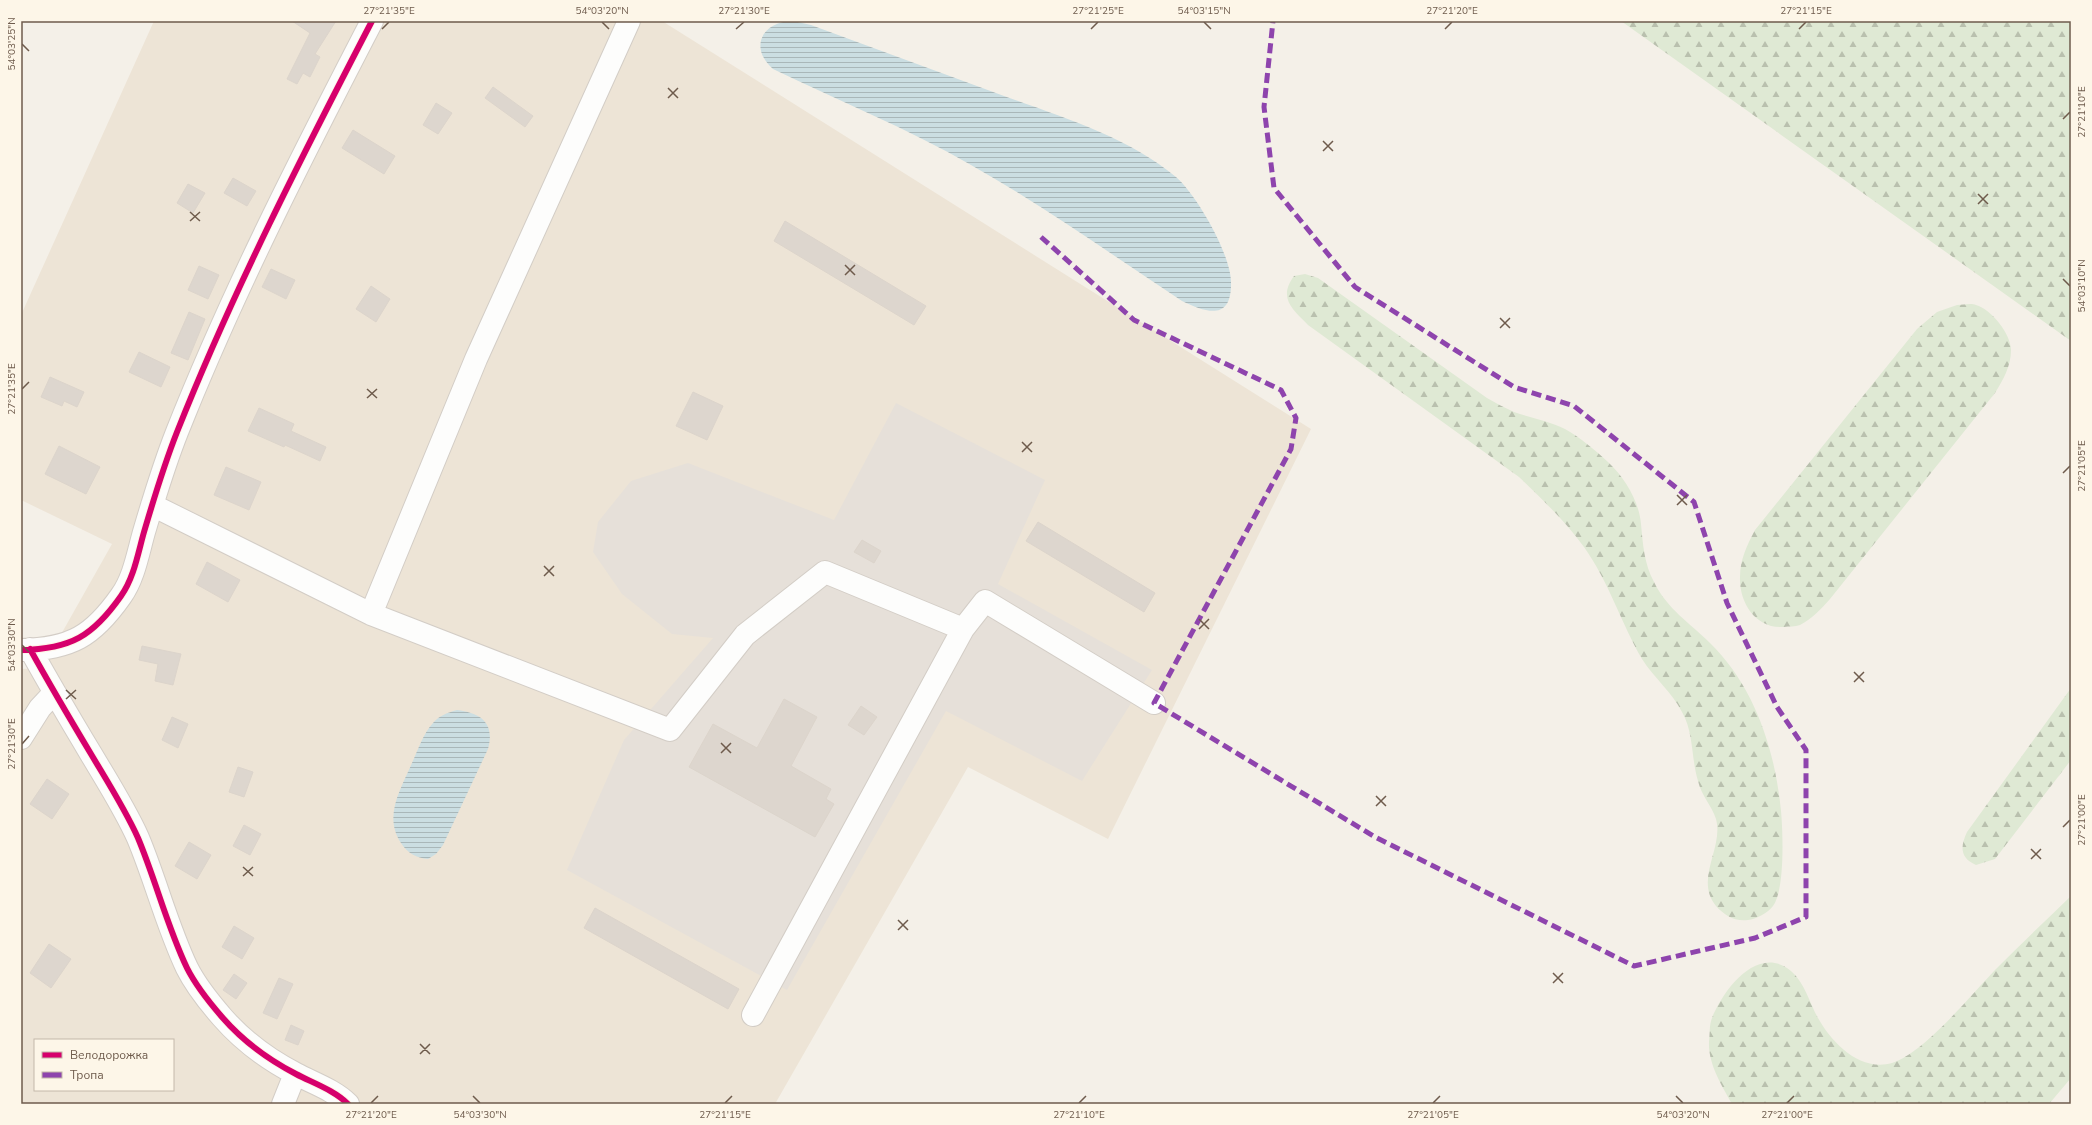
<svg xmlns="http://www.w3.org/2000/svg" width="2092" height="1125" font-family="'Nunito Sans',sans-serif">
<defs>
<pattern id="forest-firs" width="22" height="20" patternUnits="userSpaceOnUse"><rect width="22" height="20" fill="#dfe9d4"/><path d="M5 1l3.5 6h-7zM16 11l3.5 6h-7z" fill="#b9c0ae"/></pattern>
<pattern id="water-rules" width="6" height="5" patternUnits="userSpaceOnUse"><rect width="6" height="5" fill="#cbdee2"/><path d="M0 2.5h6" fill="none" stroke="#a9b7b9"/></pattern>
</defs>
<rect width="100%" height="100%" fill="#f4f0e8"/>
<path fill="#ede4d6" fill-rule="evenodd" d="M 154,21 L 662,21 L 1311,429 L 1108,839 L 968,767 L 775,1104 L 21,1104 L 21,669 L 42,668 L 112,544 L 21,500 L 21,315 ZM 35,1040 L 173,1040 L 173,1090 L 35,1090 Z"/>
<path fill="#e6e0d9" d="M 896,403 L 1045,480 L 998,584 L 1152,670 L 1082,781 L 946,711 L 787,990 L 567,870 L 624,740 L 713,638 L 672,634 L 622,594 L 593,552 L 598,522 L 631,481 L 688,463 L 834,520 Z"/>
<path fill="url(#forest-firs)" d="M 1621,21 L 2071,21 L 2071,341 Z
M 1305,274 L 1318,278 L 1487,398 C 1496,403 1505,408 1514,412 C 1531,418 1549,421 1565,429 C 1581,438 1595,450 1608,462 C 1625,478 1639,501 1641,524 C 1643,545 1644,563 1654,582 C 1667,609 1690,623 1710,643 C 1755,687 1775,750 1781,811 C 1783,832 1785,890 1773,906 C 1768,913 1756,919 1748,920 C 1735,922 1724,915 1716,906 C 1694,879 1724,848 1716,819 C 1712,806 1701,795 1698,781 C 1691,758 1694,733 1682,712 C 1672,692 1654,678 1642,659 C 1621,623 1609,582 1584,547 C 1565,521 1542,499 1519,477 L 1308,325 C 1292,309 1278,298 1294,276 Z
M 1957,305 C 1963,305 1971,303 1976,305 C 1991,309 2011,334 2011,350 C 2011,366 2003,380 1995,393 L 1830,599 C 1821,609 1812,619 1800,625 C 1795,627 1789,626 1784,627 C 1756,629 1739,603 1740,577 C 1740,560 1747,545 1755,530 L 1917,329 L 1937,312 Z
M 2071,688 L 2071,760 L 1995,859 L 1976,865 C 1960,858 1960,847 1967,832 Z
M 2071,896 L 2071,1078 L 2049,1104 L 1732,1104 C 1722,1086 1708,1064 1709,1042 C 1710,1035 1709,1025 1712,1018 C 1723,990 1758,943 1791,971 C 1805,983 1809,1002 1818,1018 C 1832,1043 1860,1072 1892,1063 C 1924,1053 1971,995 1995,970 C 2020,945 2045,921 2071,896 Z"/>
<path fill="url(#water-rules)" d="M 793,21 L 811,25 C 875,49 940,72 1004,96 C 1062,117 1128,137 1176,177 C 1197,195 1231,255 1231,282 C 1232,321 1207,313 1182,301 C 1112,255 1044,206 971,165 C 907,128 839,101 773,69 C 748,47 763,21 793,21 Z
M 457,710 C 482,713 495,724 488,749 L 443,845 L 436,854 L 428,859 C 417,858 407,853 401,843 C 383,816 401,789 412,763 C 418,750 423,734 433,723 C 440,715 447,713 457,710 Z"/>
<path fill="#ddd6ce" stroke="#dcd4cb" d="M 292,21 L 336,21 L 315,54 L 320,57 L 310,77 L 303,73 L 297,84 L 287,79 L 310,33 Z
M 493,87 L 533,116 L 525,127 L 485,98 Z
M 436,103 L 452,113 L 438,134 L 423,125 Z
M 353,130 L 395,156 L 384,174 L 342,148 Z
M 233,178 L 256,191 L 247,206 L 224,193 Z
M 188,184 L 205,193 L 193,213 L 177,203 Z
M 785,221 L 926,306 L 914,325 L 774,241 Z
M 199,266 L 219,275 L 208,299 L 188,290 Z
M 271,269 L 295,280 L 286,299 L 262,287 Z
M 371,286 L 390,299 L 376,322 L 356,309 Z
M 189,312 L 205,319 L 188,360 L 171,353 Z
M 139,352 L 170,367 L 161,387 L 129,372 Z
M 50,377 L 84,392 L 77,407 L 64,401 L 62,406 L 41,397 Z
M 693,392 L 723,406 L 707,440 L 676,426 Z
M 259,408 L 294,424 L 291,431 L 326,447 L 320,461 L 285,445 L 284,447 L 248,431 Z
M 59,446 L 100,467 L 86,494 L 45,474 Z
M 226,467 L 261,482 L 249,510 L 214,495 Z
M 1038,522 L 1155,593 L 1144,612 L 1026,541 Z
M 862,540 L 881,551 L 874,563 L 854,552 Z
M 207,562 L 240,580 L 228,602 L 196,584 Z
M 142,646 L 181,654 L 173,685 L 155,681 L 158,664 L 139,660 Z
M 784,699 L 817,717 L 791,766 L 831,789 L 826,799 L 834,804 L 815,837 L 689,767 L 713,724 L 757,748 Z
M 861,706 L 877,717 L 864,735 L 848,725 Z
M 172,717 L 188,724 L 178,748 L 162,740 Z
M 238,767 L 253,772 L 244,797 L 229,792 Z
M 47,779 L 69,794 L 52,819 L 30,804 Z
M 244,825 L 261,834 L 250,855 L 233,846 Z
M 189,842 L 211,855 L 197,879 L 175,866 Z
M 595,908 L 739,989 L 728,1009 L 584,928 Z
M 234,926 L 254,938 L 242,959 L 222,947 Z
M 49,944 L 71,959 L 51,988 L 30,973 Z
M 234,974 L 247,983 L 236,999 L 223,990 Z
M 279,978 L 293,984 L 277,1019 L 263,1013 Z
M 291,1025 L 304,1031 L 298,1045 L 285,1040 Z"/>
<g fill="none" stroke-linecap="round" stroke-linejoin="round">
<g stroke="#d3cdc6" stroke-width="24">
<path id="minor" d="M 152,505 L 371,614 L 670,730 L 745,635 L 825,572 L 963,629 L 985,601 L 1154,703
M 371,614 L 476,359 L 629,21
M 30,649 C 50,685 70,719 91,754 C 107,781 125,809 138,838 C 156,881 167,926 187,968 C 196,986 209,1002 222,1017 C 242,1040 269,1060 296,1074 C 313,1083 334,1090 348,1104
M 21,650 C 71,649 93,636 121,596 C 134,578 138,553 144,532 C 154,498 164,465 177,432 C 233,291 302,156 372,21
M 21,738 L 40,708 L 54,693
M 753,1015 L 963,629
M 283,1104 L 295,1074"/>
</g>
<use href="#minor" stroke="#fdfdfc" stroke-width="22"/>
<path stroke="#8e44ad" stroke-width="5" stroke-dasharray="10 5" stroke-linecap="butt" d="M 1041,237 L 1134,320 L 1281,390 L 1296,418 L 1291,449 L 1154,703 L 1375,837 L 1634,966 L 1755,938 L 1806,917 L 1806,750 L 1777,707 L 1727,603 L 1694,502 L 1574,406 L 1514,387 L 1355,287 L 1274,188 L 1264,107 L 1273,21"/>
<g stroke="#fdf6e8" stroke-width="8">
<path id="cycleway" d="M 30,649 C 50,685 70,719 91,754 C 107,781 125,809 138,838 C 156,881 167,926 187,968 C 196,986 209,1002 222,1017 C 242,1040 269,1060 296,1074 C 313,1083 334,1090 348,1104
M 21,650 C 71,649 93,636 121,596 C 134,578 138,553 144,532 C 154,498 164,465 177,432 C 233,291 302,156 372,21"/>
</g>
<use href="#cycleway" stroke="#d6006c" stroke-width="6"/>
</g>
<path fill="none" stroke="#6e5b4c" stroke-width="1.5" d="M 602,22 L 609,29M 1204,22 L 1211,29M 382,29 L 389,22M 736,29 L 744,22M 1091,29 L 1098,22M 1445,29 L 1452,22M 1799,29 L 1806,22M 22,44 L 29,51M 668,88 L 678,98M 668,98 L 678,88M 2063,119 L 2070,112M 1323,141 L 1333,151M 1323,151 L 1333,141M 1978,194 L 1988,204M 1978,204 L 1988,194M 190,212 L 200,221M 190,221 L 200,212M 845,265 L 855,275M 845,275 L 855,265M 2063,279 L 2070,286M 1500,318 L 1510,328M 1500,328 L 1510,318M 22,389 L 29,382M 367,389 L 377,398M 367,398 L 377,389M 1022,442 L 1032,452M 1022,452 L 1032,442M 2063,473 L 2070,466M 1677,495 L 1687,505M 1677,505 L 1687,495M 544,566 L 554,576M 544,576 L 554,566M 1199,619 L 1209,629M 1199,629 L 1209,619M 22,645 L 29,652M 1854,672 L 1864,682M 1854,682 L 1864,672M 66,690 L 76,699M 66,699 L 76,690M 721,743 L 731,753M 22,744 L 29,736M 721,753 L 731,743M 1376,796 L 1386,806M 1376,806 L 1386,796M 2063,827 L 2070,820M 2031,849 L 2041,859M 2031,859 L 2041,849M 243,867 L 253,876M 243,876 L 253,867M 898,920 L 908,930M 898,930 L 908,920M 1553,973 L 1563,983M 1553,983 L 1563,973M 420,1044 L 430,1054M 420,1054 L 430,1044M 473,1096 L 480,1103M 1676,1096 L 1683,1103M 371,1103 L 378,1096M 725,1103 L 732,1096M 1079,1103 L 1086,1096M 1433,1103 L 1440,1096M 1787,1103 L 1794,1096"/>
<rect width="2092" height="1125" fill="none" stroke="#fdf6e8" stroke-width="44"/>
<rect x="34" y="1039" width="140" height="52" fill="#fdf6e8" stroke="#c4b8aa"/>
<rect x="42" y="1052" width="20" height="6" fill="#d6006c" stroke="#c4b8aa"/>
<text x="70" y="1059" font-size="12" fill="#6e5b4c">Велодорожка</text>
<rect x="42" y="1072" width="20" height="6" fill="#8e44ad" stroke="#c4b8aa"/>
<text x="70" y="1079" font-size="12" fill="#6e5b4c">Тропа</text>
<rect x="22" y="22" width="2048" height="1081" fill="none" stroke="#6e5b4c" stroke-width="1.5"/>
<g font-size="10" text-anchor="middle" fill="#6e5b4c">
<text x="389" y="14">27°21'35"E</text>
<text x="602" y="14">54°03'20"N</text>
<text x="744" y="14">27°21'30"E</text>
<text x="1098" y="14">27°21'25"E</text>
<text x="1204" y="14">54°03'15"N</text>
<text x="1452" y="14">27°21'20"E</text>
<text x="1806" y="14">27°21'15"E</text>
<text transform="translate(11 44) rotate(-90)" y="4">54°03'25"N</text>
<text transform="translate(2081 112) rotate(-90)" y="4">27°21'10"E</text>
<text transform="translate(2081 286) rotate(-90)" y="4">54°03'10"N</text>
<text transform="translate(11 389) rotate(-90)" y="4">27°21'35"E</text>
<text transform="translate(2081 466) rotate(-90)" y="4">27°21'05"E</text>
<text transform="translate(11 645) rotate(-90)" y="4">54°03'30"N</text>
<text transform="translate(11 744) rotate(-90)" y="4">27°21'30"E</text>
<text transform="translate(2081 820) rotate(-90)" y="4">27°21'00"E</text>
<text x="371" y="1118">27°21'20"E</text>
<text x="480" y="1118">54°03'30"N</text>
<text x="725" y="1118">27°21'15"E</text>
<text x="1079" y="1118">27°21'10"E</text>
<text x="1433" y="1118">27°21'05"E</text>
<text x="1683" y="1118">54°03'20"N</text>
<text x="1787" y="1118">27°21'00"E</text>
</g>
</svg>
